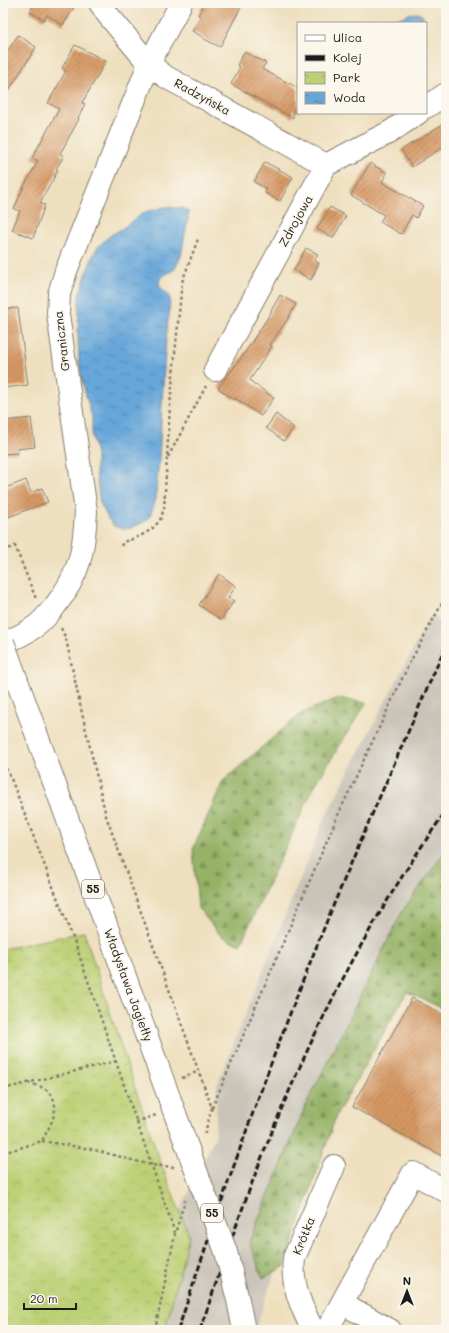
<svg xmlns="http://www.w3.org/2000/svg" width="449" height="1333" font-family="Mali,sans-serif">
<defs>
<pattern id="forest-firs" width="22" height="20" patternUnits="userSpaceOnUse"><rect width="22" height="20" fill="#95b266"/><path d="M5 1l3.5 6h-7zM16 11l3.5 6h-7z" fill="#799053"/></pattern>
<pattern id="park-crowns" width="20" height="18" patternUnits="userSpaceOnUse"><rect width="20" height="18" fill="#bcd074"/><path d="M2 6a3 3 0 1 1 6 0M12 15a3 3 0 1 1 6 0" fill="none" stroke="#a1b264"/></pattern>
<pattern id="water-ripples" width="26" height="14" patternUnits="userSpaceOnUse"><rect width="26" height="14" fill="#66a6d9"/><path d="M2 4q2-2 4 0t4 0M15 11q2-2 4 0t4 0" fill="none" stroke="#5386af"/></pattern>
<pattern id="building-hatch" width="6" height="6" patternUnits="userSpaceOnUse"><rect width="6" height="6" fill="#d69864"/><path d="M-1 1l2-2M0 6l6-6M5 7l2-2" fill="none" stroke="#ad7b52"/></pattern>
</defs>
<rect width="100%" height="100%" fill="#fbf7ec"/>
<filter id="ink" filterUnits="userSpaceOnUse"><feTurbulence type="fractalNoise" baseFrequency=".025" numOctaves="2"/><feDisplacementMap in="SourceGraphic" scale="8" xChannelSelector="R" yChannelSelector="G"/><feConvolveMatrix kernelMatrix="1 2 1 2 8 2 1 2 1" color-interpolation-filters="sRGB"/></filter>
<filter id="wash" filterUnits="userSpaceOnUse"><feTurbulence type="fractalNoise" baseFrequency=".012" numOctaves="4" result="noise"/><feDisplacementMap in="SourceGraphic" scale="16" xChannelSelector="R" yChannelSelector="G"/><feGaussianBlur stdDeviation="0.9" result="paint"/><feColorMatrix in="noise" values="0 0 0 0 0 0 0 0 0 0 0 0 0 0 0 0 0 1.4 0 .05"/><feComposite in="paint" operator="in"/></filter>
<g filter="url(#wash)">
<rect width="100%" height="100%" fill="#eedfbe"/>
<path fill="#c9c3b8" d="M 432,613 L 446,630 L 446,891 L 333,1100 L 255,1330 L 146,1330 L 169,1234 L 215,1137 L 217,1085 L 325,817 Z"/>
<path fill="url(#forest-firs)" stroke="#586741" d="M 338,698 L 366,703 L 314,787 L 240,945 L 221,936 L 198,908 L 193,849 L 223,781 L 300,714 Z
M 446,850 L 446,1010 L 407,992 L 336,1116 L 284,1267 L 263,1278 L 249,1242 L 306,1105 L 402,912 Z"/>
<path fill="url(#park-crowns)" stroke="#6c7648" d="M 84,932 L 126,1061 L 160,1161 L 189,1235 L 165,1330 L 3,1330 L 3,949 Z"/>
<path fill="url(#water-ripples)" stroke="#41617a" d="M 418,13 L 423,16 L 424,23 L 388,23 L 409,14 Z
M 165,207 L 182,208 L 189,212 L 181,256 L 175,269 L 160,278 L 159,284 L 162,289 L 170,296 L 169,316 L 167,327 L 164,367 L 159,460 L 155,503 L 149,518 L 144,522 L 131,528 L 123,529 L 114,526 L 109,520 L 100,503 L 96,474 L 96,455 L 92,436 L 92,417 L 82,381 L 79,361 L 78,334 L 79,295 L 92,258 L 97,248 L 104,241 L 111,235 L 120,230 L 145,212 Z"/>
<g id="blocks">
<path fill="url(#building-hatch)" d="M 28,3 L 77,3 L 63,25 L 47,15 L 44,20 L 30,12 L 33,6 Z
M 204,3 L 243,3 L 220,47 L 204,39 L 203,37 L 192,31 L 201,16 L 198,15 Z
M 18,35 L 36,47 L 3,100 L 3,58 Z
M 75,45 L 106,61 L 82,103 L 85,104 L 78,118 L 79,119 L 60,154 L 64,156 L 56,169 L 58,170 L 40,203 L 45,205 L 33,238 L 12,230 L 20,211 L 14,209 L 22,190 L 38,161 L 32,158 L 59,109 L 48,103 L 66,71 L 62,68 Z
M 244,52 L 266,63 L 262,69 L 298,88 L 298,113 L 293,110 L 293,118 L 231,84 L 240,67 L 237,65 Z
M 446,122 L 446,145 L 412,167 L 401,150 Z
M 265,162 L 293,177 L 280,201 L 265,193 L 267,189 L 254,182 Z
M 370,163 L 387,173 L 382,182 L 423,206 L 416,218 L 412,215 L 401,234 L 380,222 L 384,215 L 351,195 Z
M 330,207 L 346,216 L 333,238 L 317,229 Z
M 306,248 L 318,254 L 314,261 L 319,263 L 311,280 L 294,270 Z
M 280,295 L 296,304 L 287,320 L 270,345 L 272,346 L 250,380 L 253,383 L 274,398 L 261,416 L 235,398 L 234,400 L 218,388 L 242,357 L 272,311 L 271,311 Z
M 18,308 L 28,385 L 3,388 L 3,309 Z
M 276,414 L 294,428 L 284,441 L 266,428 Z
M 31,418 L 35,447 L 17,449 L 18,453 L 4,454 L 3,421 Z
M 26,480 L 31,493 L 42,488 L 48,502 L 3,519 L 3,489 Z
M 219,574 L 236,586 L 228,598 L 234,601 L 221,620 L 199,605 Z
M 412,998 L 446,1016 L 446,1158 L 352,1107 Z"/>
</g>
</g>
<g filter="url(#ink)">
<use href="#blocks" fill-opacity="0" stroke="#857e6d" stroke-width="1"/>
<g fill="none" stroke-linecap="round" stroke-linejoin="round">
<g stroke="#857e6d" stroke-width="24">
<path id="minor" d="M 100,3 L 108,15 L 149,64 L 166,77 L 326,165
M 426,107 L 446,94
M 215,370 L 326,165 L 390,132 L 418,113
M 3,643 C 14,639 26,633 36,626 C 43,621 49,613 55,606 C 80,574 84,551 86,511 L 58,314 L 59,294 L 66,271 L 149,64 L 181,3
M 342,1303 L 390,1330
M 313,1330 C 301,1307 291,1284 294,1258 L 334,1166
M 327,1330 L 413,1173 L 446,1191"/>
</g>
<g stroke="#857e6d" stroke-width="24">
<path id="major" d="M 16,678 L 170,1100"/>
</g>
<path stroke="#857e6d" stroke-width="2.5" stroke-dasharray="3 3" stroke-linecap="butt" d="M 168,457 L 206,386
M 121,546 L 123,542 C 136,538 151,533 159,521 C 162,518 162,512 164,509 L 170,406 L 182,282 L 198,239
M 3,551 L 15,546 L 36,599
M 61,628 L 66,639 L 81,709 L 106,816 L 212,1108 L 204,1136
M 3,763 L 10,776 L 76,946 L 175,1233
M 182,1078 L 199,1071
M 3,1089 L 116,1061
M 212,1108 L 338,815 L 409,664 L 446,596
M 136,1122 L 156,1115
M 42,1141 L 91,1149 L 151,1165 L 174,1167
M 3,1153 L 42,1141 C 49,1127 63,1107 49,1092 C 44,1087 35,1085 29,1083
M 155,1330 L 175,1234 L 185,1200"/>
<use href="#minor" stroke="#fff" stroke-width="22"/>
<use href="#major" stroke="#fff" stroke-width="22"/>
<path stroke="#1c1c1c" stroke-width="3" stroke-dasharray="6 3" stroke-linecap="butt" d="M 178,1330 C 217,1212 258,1094 304,978 C 348,866 398,756 446,645
M 200,1330 C 228,1248 256,1166 291,1087 C 333,990 385,897 446,811"/>
<g stroke="#857e6d" stroke-width="24" stroke-linecap="butt">
<path id="major-bridge" d="M 3,642 L 16,678
M 170,1100 L 226,1252 L 238,1300 L 244,1330"/>
</g>
<use href="#major-bridge" stroke="#fff" stroke-width="22"/>
</g>
</g>
<g text-anchor="middle" stroke-width="3.5" stroke-linejoin="round" paint-order="stroke">
<g fill="#fbf7ec" stroke="#5f5e5a" stroke-width="1">
<rect x="82" y="880" width="22" height="18" rx="3"/>
<rect x="201" y="1204" width="22" height="18" rx="3"/>
</g>
<g font-size="11" font-weight="bold" fill="#1c1c1c">
<text x="93" y="893">55</text>
<text x="212" y="1217">55</text>
</g>
<g font-size="12" fill="#1c1c1c" stroke="#fbf7ec">
<text transform="translate(202 97) rotate(29)" y="4">Radzyńska</text>
<text transform="translate(296 221) rotate(-61)" y="4">Zdrojowa</text>
<text transform="translate(62 341) rotate(-97)" y="4">Graniczna</text>
<text transform="translate(128 985) rotate(70)" y="4">Władysława Jagiełły</text>
<text transform="translate(304 1236) rotate(-68)" y="4">Krótka</text>
</g>
</g>
<rect width="449" height="1333" fill="none" stroke="#fbf7ec" stroke-width="16"/>
<rect x="297" y="22" width="130" height="92" fill="#fbf7ec" stroke="#a29f99"/>
<rect x="305" y="35" width="20" height="6" fill="#ffffff" stroke="#a29f99"/>
<text x="333" y="42" font-size="12" fill="#1c1c1c">Ulica</text>
<rect x="305" y="55" width="20" height="6" fill="#1c1c1c" stroke="#a29f99"/>
<text x="333" y="62" font-size="12" fill="#1c1c1c">Kolej</text>
<rect x="305" y="72" width="20" height="12" fill="url(#park-crowns)" stroke="#a29f99"/>
<text x="333" y="82" font-size="12" fill="#1c1c1c">Park</text>
<rect x="305" y="92" width="20" height="12" fill="url(#water-ripples)" stroke="#a29f99"/>
<text x="333" y="102" font-size="12" fill="#1c1c1c">Woda</text>
<g transform="translate(407 1291)" stroke="#fbf7ec" stroke-width="3" paint-order="stroke">
<path d="M0-3L7 15L0 10L-7 15Z" fill="#1c1c1c"/>
<text y="-6" font-size="11" font-weight="bold" text-anchor="middle" fill="#1c1c1c">N</text>
</g>
<path d="M24 1303v6h52v-6" fill="none" stroke="#1c1c1c" stroke-width="2"/>
<text x="30" y="1303" font-size="12" fill="#1c1c1c" stroke="#fbf7ec" stroke-width="3" paint-order="stroke">20 m</text>
</svg>
